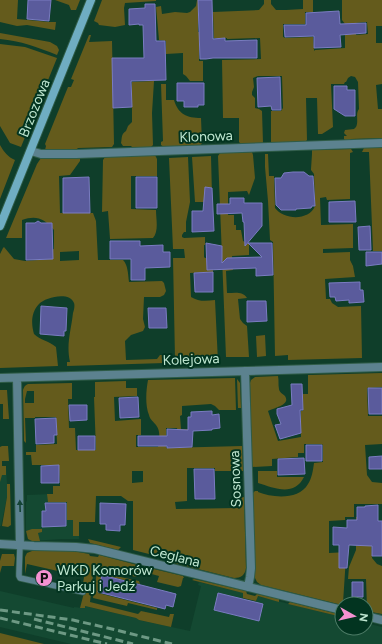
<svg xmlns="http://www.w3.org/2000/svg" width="382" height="644" font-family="Figtree,sans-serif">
<rect width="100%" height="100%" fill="#0f3e2a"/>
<path fill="#144932" d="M 0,466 L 6,466 L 7,484 L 7,497 L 1,526 L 0,526 Z
M 78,493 L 79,539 L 62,539 L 32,541 L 28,539 L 26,531 L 26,502 L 27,501 L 27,495 Z
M 199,582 L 244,593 L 243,599 L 256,602 L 257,596 L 342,617 L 342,628 L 366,628 L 366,623 L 382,627 L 382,644 L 71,644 L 0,627 L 0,591 L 74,608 L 74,607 L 82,608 L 85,606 L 136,618 L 139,620 L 190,631 L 201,586 L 198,585 Z"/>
<path fill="#645b1c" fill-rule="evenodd" d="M 0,0 L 18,0 L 17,19 L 49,22 L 56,22 L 55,30 L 27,25 L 17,26 L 0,22 Z
M 55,0 L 80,0 L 76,10 L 71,10 L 69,5 Z
M 102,0 L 156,0 L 156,1 L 125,3 L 124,8 L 125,25 L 115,27 L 99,25 L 98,23 L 94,21 Z
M 197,0 L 212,0 L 212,10 L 198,10 L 198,32 L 213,31 L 213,38 L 199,39 L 199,61 L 203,61 L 203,81 L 190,81 L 186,76 L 183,74 L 183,53 L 166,54 L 166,41 L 159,40 L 156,7 L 161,6 L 162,14 L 175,12 L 187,13 L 190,12 L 196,6 Z
M 264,0 L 271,0 L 271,4 L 276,10 L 286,10 L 303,9 L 303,0 L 313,0 L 313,12 L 305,12 L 305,24 L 283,24 L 283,37 L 286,38 L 313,37 L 314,50 L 315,51 L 315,50 L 345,48 L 345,24 L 342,20 L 342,0 L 382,0 L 382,26 L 376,26 L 376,43 L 382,43 L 382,84 L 376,85 L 378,109 L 382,109 L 382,138 L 351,139 L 349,141 L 346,141 L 344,139 L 344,136 L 347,136 L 344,133 L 345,130 L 354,129 L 356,127 C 359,121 355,114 359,109 L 358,82 L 355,77 L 351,76 L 348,78 L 346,82 L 345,82 L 344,84 L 331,84 L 333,127 L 322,134 L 318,134 L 317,98 L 306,98 L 307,140 L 305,142 L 271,143 L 271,111 L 281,111 L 283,108 L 282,76 L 258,76 L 253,78 L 254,87 L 252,92 L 252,95 L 255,98 L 255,108 L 259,109 L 262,111 L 263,143 L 241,144 L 239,142 L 239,118 L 223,118 L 222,60 L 261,59 L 260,38 L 227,39 L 227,38 L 214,38 L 213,12 L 259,10 L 264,4 ZM 364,22 L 367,22 L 368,34 L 356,35 L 356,23 Z
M 0,33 L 50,42 L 57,46 L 59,50 L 57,55 C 37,47 21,41 0,39 Z
M 89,35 L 91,35 L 89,42 L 112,41 L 114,144 L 112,147 L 78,148 L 76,150 L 45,150 L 46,146 L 45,144 L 68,87 L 71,87 L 74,80 L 71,79 Z
M 0,44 L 25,47 L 57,58 L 21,147 L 10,143 L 0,126 Z
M 154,81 L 152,113 L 153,145 L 151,147 L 133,148 L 131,146 L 123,146 L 121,143 C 122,138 121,134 126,131 L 128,126 L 132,122 L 132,82 Z
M 161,84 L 166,84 L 166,100 L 174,100 C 178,114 187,118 201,118 L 202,143 L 200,146 L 164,147 L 161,145 L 161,142 L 163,141 Z
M 0,145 C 4,152 8,157 15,160 L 0,199 Z
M 364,148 L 382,148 L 382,251 L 373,251 L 369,152 L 362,152 Z
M 351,149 L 353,152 L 350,153 L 350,199 L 327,200 L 326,197 L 320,198 L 321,225 L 353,224 L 353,248 L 323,249 L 323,253 L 350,252 L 350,260 L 353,266 L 355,277 L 325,279 L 326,299 L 330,299 L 332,303 L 338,307 L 361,306 L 362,358 L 288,360 L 288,355 L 275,356 L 273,242 L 270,240 L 268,201 L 265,167 L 265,154 L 268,154 L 269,176 L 274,176 L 275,208 C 284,220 309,221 315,206 L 314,174 L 311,170 L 311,169 L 312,154 L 312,150 Z
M 252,152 L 253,155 L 255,178 L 249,195 L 247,191 L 228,192 L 228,215 L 234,215 L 234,225 L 236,225 L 236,230 L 241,230 L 243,241 L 249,244 L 249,255 L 232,256 L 233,270 L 226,271 L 227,293 C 235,293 243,291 247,298 L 238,299 L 240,319 L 243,323 L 247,326 L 249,357 L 226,357 L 218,156 L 220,153 Z
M 155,155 L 157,159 L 157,176 L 131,176 L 131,209 L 156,210 C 156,219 159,231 153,238 L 110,239 L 108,211 L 102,212 L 103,160 L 105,157 Z
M 211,156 L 212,195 L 211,202 L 195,202 L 192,157 Z
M 188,157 L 190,202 L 186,222 L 186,232 L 184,232 L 182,235 L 182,237 L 184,238 L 205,237 L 205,245 L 204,245 L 204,257 L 205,258 L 213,258 L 213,272 L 190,273 L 191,297 C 199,302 206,301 215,300 L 218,362 L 174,363 L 174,359 L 175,359 L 173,258 L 185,258 L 184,249 L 173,249 L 169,158 Z
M 41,158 L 80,158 L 80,161 L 70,175 L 59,176 L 60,213 L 93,213 L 96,221 L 98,260 L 123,260 C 128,265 128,274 129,282 L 162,281 L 164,283 L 166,291 L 164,295 L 160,297 L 144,297 L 143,319 L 145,327 L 143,331 L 131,335 L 125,341 L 126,360 L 157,359 L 160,355 L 165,355 L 165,363 L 67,366 L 67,362 L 70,362 C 66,344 71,331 73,313 C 74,310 75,306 74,303 C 70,291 45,297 39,304 C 31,312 31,324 34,334 C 40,340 49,341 56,347 L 58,366 L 0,368 L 0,254 L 3,248 L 4,247 L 14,259 L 25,261 L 51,259 L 50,250 L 54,249 L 54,230 C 44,219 37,215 22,220 L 22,238 L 6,238 L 37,164 ZM 79,251 L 79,260 L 60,261 L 60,252 Z
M 265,335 L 266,356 L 257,357 L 256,336 Z
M 382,373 L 382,387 L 367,388 L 368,416 L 382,416 L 382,444 L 365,445 L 367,475 L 372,482 L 382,483 L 382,504 L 354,504 L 354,517 L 345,517 L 345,520 L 329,521 L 329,553 L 348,552 L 346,557 L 343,603 L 342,605 L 261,585 L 257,582 L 255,578 L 253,493 L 255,491 L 258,491 L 258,492 C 273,498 299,500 308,484 C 312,478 313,470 314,463 L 323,462 L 323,445 L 321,444 L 304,444 L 304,453 L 298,453 L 298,457 L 272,459 L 272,466 L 252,467 L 250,383 L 251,380 L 255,377 L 278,376 C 279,380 278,385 279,389 C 279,392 283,394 285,396 C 291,405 274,408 268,411 L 278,441 L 301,437 L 301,411 L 303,411 L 303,394 L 308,394 L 308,375 Z
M 234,378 L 235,378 L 236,410 L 219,410 L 215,406 L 211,404 L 182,406 L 182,415 L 180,416 L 181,429 L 192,429 L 178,436 L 177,428 L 166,428 L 166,448 L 242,446 L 243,471 L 215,471 L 215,468 L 187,468 L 187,501 L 175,502 L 176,509 L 238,508 L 239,498 L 244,497 L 246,568 C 245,575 241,578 234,578 L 174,563 L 173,560 L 133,550 L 133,501 L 128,501 L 121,496 L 96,496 L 95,522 L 79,522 L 79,536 L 73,536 L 73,520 L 67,520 L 67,502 L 48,502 L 47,494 L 53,494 L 53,486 L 60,486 L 59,465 L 32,465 L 31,455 L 26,455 L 26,452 L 36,452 L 36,445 L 57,444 L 56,417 L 35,417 L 35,418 L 25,418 L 26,443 L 24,441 L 23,390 C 24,387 25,385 28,384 L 72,383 L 72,399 L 68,399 L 69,428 L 75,428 L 76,450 L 96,450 L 94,397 L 95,397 L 95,382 L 126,381 L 126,388 L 137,388 L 137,396 L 114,397 L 115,421 L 141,419 L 141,435 L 136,435 L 136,447 L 158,447 C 159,440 161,431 156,425 C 154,422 150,420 149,415 C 145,405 146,391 148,380 ZM 27,391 L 34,391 L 34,403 L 25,403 L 25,399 ZM 132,471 L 143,471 L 143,482 L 132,483 Z
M 237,379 L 240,383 L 241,408 L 238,408 Z
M 0,390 L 7,390 L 9,419 L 3,419 L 3,404 L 0,404 Z
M 2,446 L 8,446 L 9,461 L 2,461 L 2,466 L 6,466 L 6,475 L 2,475 L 0,482 L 0,447 Z
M 258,471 L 277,471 L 277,477 L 304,477 C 294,497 274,488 258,483 Z
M 7,484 L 10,484 L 11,525 L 8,527 L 2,526 L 7,497 Z
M 356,517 L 365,517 L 370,524 L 372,558 L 377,564 L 382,566 L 382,614 L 366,611 L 367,608 L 366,579 L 348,579 L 349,567 L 356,550 Z
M 32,529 L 42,529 L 42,532 L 38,533 L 40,541 L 32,541 L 28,539 L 26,531 Z
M 88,539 L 121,547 L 118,550 L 90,543 Z
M 32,551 L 73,551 L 89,554 L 90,556 L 98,557 L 99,555 L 141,566 L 138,576 L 136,577 L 94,566 L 90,602 L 138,614 L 141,611 L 169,617 L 170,614 L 174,614 L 171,627 L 139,620 L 136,618 L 85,606 L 85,608 L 80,608 L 86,585 L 83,584 L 84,577 L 27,564 L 25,574 L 25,557 L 27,553 Z
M 2,554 L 14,554 L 15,558 L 14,566 L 2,566 L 0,573 L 0,561 Z
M 145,567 L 183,576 L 184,578 L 183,578 L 181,586 L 178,587 L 157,582 L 159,576 L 144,572 Z
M 97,572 L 139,581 L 140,584 L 103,575 L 98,593 L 157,608 L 157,610 L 128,603 L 127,606 L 93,598 Z
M 194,579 L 246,591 L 247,594 L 255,596 L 257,594 L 279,599 L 279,602 L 258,596 L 256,601 L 243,598 L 243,593 L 192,580 Z
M 290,602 L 342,615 L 342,617 L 288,604 Z
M 0,633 L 44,644 L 0,644 Z"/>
<path fill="#5a5b9c" stroke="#7a7cc1" d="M 28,0 L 51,0 L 49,21 L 27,19 Z
M 198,0 L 212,0 L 213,39 L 225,38 L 225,41 L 257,40 L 257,58 L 213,58 L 206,59 L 200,59 Z
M 145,4 L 155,4 L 156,41 L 165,41 L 166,80 L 131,81 L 132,107 L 113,108 L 112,58 L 144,58 L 143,25 L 139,25 L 139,24 L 129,25 L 129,9 L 145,8 Z
M 339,11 L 340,24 L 366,23 L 366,33 L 340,35 L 341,47 L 314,48 L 314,36 L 285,37 L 284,25 L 306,25 L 306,13 Z
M 280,77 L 281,110 L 272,110 L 271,106 L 258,107 L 257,78 Z
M 177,83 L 204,83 L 204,105 L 198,105 L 198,107 L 184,107 L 184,101 L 177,101 Z
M 334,86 L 347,86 L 347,90 L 355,90 L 355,116 L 345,116 L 334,109 Z
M 293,172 L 304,172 L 309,176 L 313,176 L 315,206 L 312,206 L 311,208 L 296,209 L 296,210 L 281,210 L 276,205 L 275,178 L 281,178 L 284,173 Z
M 89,177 L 90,213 L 63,213 L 63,178 Z
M 136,177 L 157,177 L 157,208 L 136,208 Z
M 205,187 L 212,188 L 214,231 L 192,232 L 192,211 L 203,211 Z
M 230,198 L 244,198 L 244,203 L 262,203 L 262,226 L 245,246 L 244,222 L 243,222 L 242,213 L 217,214 L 217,204 L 230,204 Z
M 355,201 L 356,222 L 329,222 L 329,202 Z
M 38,221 L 41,223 L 52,223 L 53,259 L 26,260 L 26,223 L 35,223 Z
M 370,226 L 371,250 L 359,250 L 358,227 Z
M 110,241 L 140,241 L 140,246 L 163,245 L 163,252 L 170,252 L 170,267 L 145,268 L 145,280 L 131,280 L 131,259 L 110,259 Z
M 206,243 L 222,246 L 222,263 L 227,258 L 262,257 L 248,243 L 272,243 L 273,275 L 256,276 L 256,268 L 207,270 Z
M 366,252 L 382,252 L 382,264 L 366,266 Z
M 213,272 L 213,292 L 195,292 L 194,273 Z
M 360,282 L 360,290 L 363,290 L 364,302 L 349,303 L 349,300 L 336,301 L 335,297 L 330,297 L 329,283 Z
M 247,301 L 266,301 L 267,321 L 247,322 Z
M 41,306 L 67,308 L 66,331 L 64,331 L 64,336 L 40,334 Z
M 148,308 L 166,308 L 167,328 L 149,328 Z
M 291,384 L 302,384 L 303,410 L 300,410 L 301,433 L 280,439 L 275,425 L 281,424 L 277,414 L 277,409 L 292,405 Z
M 368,388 L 382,388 L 382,414 L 369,414 Z
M 138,397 L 139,417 L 120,418 L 119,398 Z
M 69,405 L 87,405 L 87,420 L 70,421 Z
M 212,411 L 212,415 L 219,414 L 220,428 L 212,429 L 212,430 L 193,431 L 192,447 L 167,448 L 167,446 L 138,446 L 138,436 L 167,436 L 167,429 L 188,430 L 188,417 L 191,417 L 191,412 Z
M 56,418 L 57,435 L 54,435 L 54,443 L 36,444 L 35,419 Z
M 78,436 L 95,436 L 95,450 L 78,450 Z
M 306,445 L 322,445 L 322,461 L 306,461 Z
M 382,456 L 382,469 L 369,469 L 369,457 Z
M 304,458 L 305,474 L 278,475 L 278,459 Z
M 59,465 L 59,483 L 41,483 L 41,466 Z
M 194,469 L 214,469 L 215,499 L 195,499 Z
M 45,503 L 66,503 L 66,526 L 42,527 L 42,511 L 46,511 Z
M 100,503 L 126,504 L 125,525 L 120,525 L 120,531 L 106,530 L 106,524 L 100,524 Z
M 378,505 L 378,521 L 382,521 L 382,556 L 372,556 L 372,546 L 349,545 L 347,568 L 339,568 L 339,545 L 333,545 L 333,527 L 347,528 L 347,520 L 357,520 L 357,507 L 365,507 L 365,506 Z
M 102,575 L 176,594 L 173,607 L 166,605 L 165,609 L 98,592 Z
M 352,582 L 363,582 L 363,597 L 352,597 Z
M 218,593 L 263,604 L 259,621 L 214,610 Z"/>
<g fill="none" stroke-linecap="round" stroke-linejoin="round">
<g stroke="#2f5c48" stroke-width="7">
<path id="lane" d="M 20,545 L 19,573 L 19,576 L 20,578 L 83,592"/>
</g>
<g stroke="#2f5c48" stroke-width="10">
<path id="street" d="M 31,151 L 41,154 L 76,154 L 382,143
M 245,371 L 251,568 L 250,577 L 248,587
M 0,378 L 382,367
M 17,378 L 20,545
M 0,544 L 34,546 L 76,547 L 95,549 L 342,610
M 366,616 L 382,620"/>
</g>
<g stroke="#2f5c48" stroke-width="10">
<path id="secondary" d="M 0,226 L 91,0"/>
</g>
<use href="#lane" stroke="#5c828f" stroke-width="5.5"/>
<use href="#street" stroke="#5c828f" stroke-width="8"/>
<use href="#secondary" stroke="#6fadc2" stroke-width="8"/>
<path stroke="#6d9984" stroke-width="3" stroke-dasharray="8 4" stroke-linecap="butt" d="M 0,610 L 73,620 L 116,630 L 172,644
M 0,618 L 107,644
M 34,619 L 133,644"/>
</g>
<defs><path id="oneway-solid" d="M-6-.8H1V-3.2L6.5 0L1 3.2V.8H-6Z"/></defs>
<use fill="#144436" href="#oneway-solid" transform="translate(20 506) rotate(-92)"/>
<defs>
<g id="parking-disc" transform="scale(0.9)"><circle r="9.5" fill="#f591d2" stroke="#023420"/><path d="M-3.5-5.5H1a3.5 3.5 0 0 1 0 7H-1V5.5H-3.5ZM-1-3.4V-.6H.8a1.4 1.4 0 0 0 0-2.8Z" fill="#111"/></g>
</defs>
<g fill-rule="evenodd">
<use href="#parking-disc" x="44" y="578"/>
</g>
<g text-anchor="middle" stroke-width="4" stroke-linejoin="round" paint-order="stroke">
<g font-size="14" fill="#bfe7d1" stroke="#023420">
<text transform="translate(34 108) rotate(-68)" y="5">Brzozowa</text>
<text transform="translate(206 136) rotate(-2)" y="5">Klonowa</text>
<text transform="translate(191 359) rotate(-2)" y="5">Kolejowa</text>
<text transform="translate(235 479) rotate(-92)" y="5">Sosnowa</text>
<text transform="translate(175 556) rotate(14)" y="5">Ceglana</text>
</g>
<g font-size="14" fill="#bfe7d1" stroke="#023420" text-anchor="start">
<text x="57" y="575">WKD Komorów<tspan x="57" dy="16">Parkuj i Jedź</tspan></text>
</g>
</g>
<g transform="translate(354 616) rotate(98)"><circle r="19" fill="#023420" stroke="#4e7c67"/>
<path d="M0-3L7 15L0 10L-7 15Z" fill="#f591d2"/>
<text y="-6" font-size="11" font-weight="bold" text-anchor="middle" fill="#bfe7d1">N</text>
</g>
</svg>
